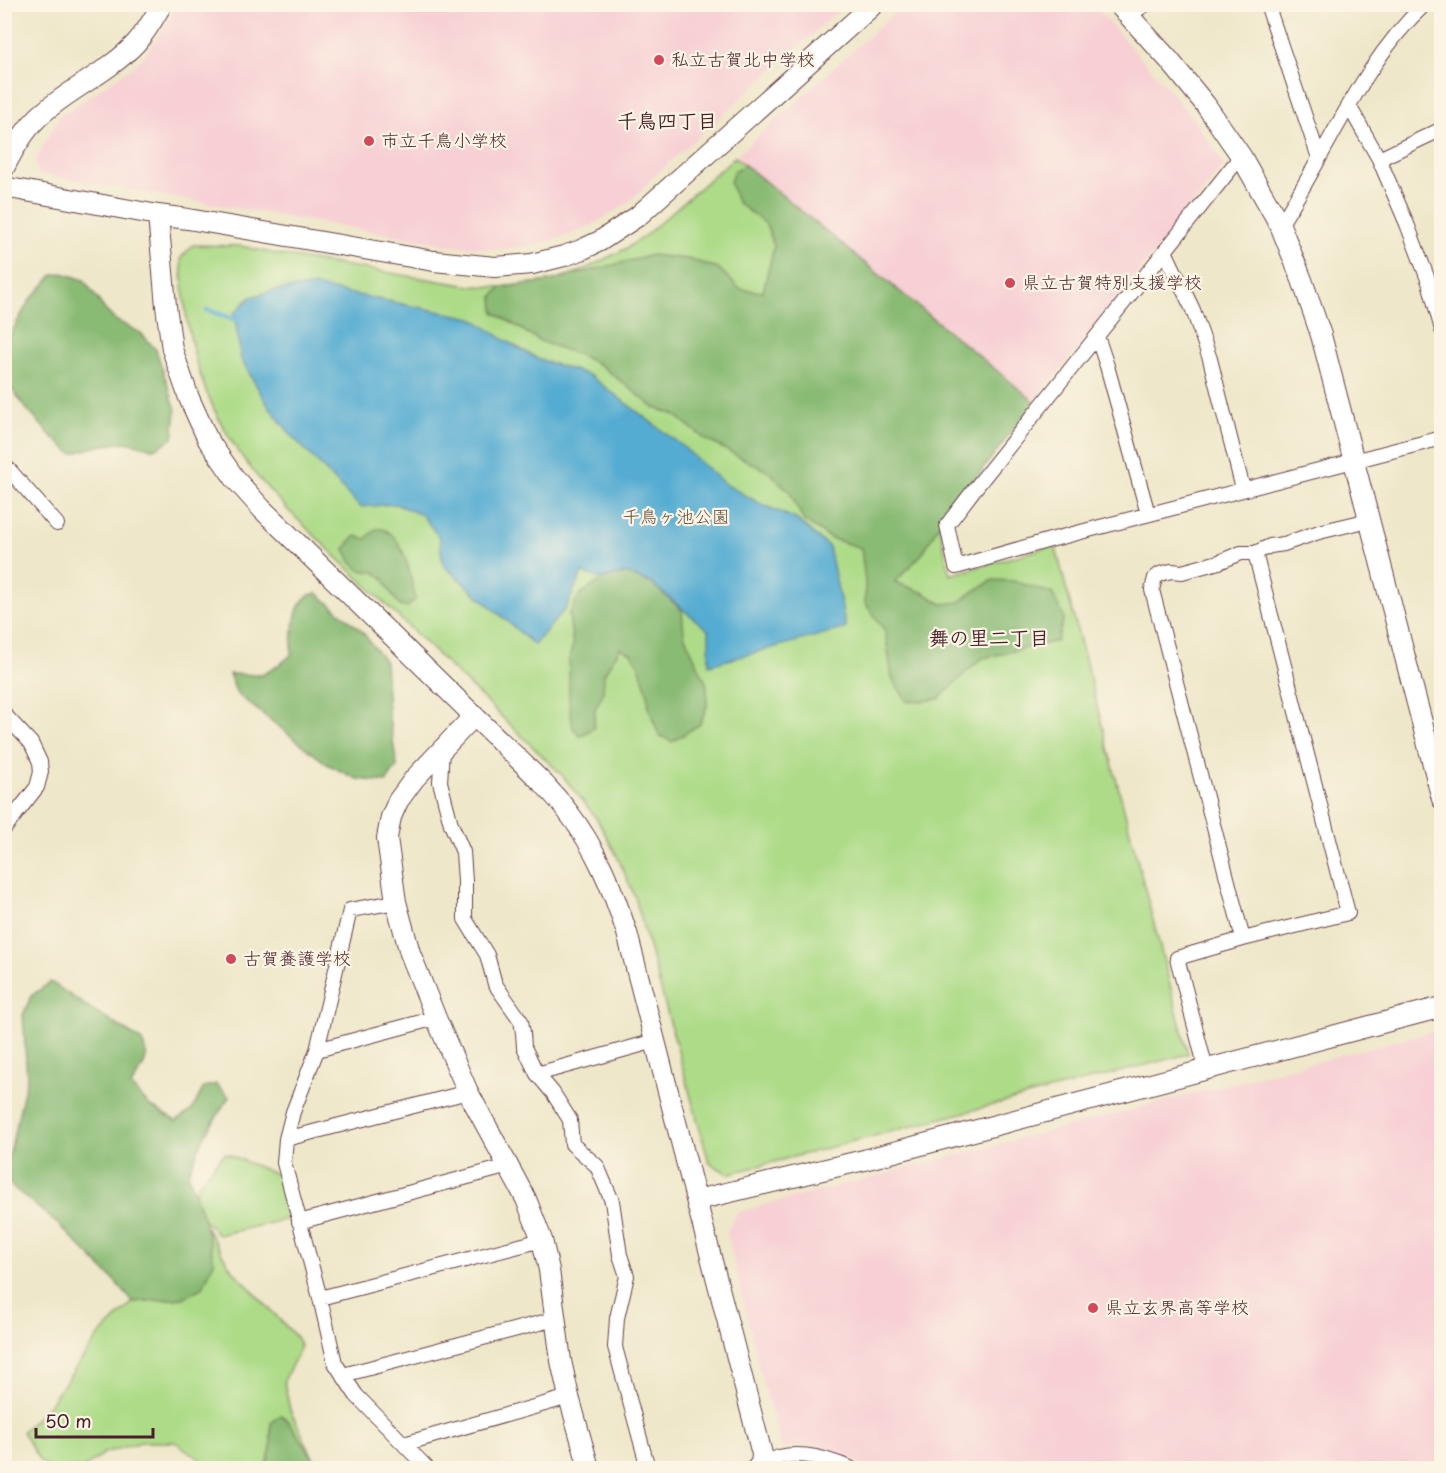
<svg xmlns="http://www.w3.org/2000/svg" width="1446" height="1473" font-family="'Playpen Sans','Klee One',sans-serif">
<rect width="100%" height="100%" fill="#fcf5e5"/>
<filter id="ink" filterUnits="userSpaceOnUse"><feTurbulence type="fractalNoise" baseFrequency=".0167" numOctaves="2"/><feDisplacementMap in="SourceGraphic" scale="12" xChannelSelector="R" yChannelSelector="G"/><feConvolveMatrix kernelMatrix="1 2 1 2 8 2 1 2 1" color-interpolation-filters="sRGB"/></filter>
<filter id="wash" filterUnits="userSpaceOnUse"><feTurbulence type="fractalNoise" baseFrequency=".008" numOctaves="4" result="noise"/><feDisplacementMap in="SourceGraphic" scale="24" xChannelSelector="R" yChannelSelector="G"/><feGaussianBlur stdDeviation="1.35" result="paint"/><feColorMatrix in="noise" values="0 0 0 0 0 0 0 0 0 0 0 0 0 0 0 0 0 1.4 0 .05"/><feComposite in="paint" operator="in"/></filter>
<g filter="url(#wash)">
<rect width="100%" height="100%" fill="#eee7c9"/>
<path fill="#f7cfd4" d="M 1092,4 L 1151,69 L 1196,123 L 1224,165 L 1035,402 L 735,157 L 903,5 Z
M 179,5 L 845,5 L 664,167 L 626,204 L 591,226 L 569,235 L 547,242 L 531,246 L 498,249 L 477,248 L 456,246 L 39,174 L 35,162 L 59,117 L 134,66 L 148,51 Z
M 1441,1029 L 1441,1468 L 870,1468 L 829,1450 L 811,1447 L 799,1447 L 782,1449 L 763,1383 L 727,1232 L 738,1212 Z"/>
<path fill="#addb88" stroke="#7c7d5a" stroke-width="1.5" d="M 735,157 L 1035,402 L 939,524 L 950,575 L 1055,545 L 1188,1054 L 728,1174 L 709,1162 L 635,897 L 617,856 L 597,819 L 561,774 L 288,510 C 277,498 266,487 257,476 C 223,435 200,387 190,336 C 184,310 183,284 181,258 L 193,245 L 241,246 L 280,255 L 470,286 L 502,287 L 550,281 L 581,271 L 627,248 L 648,233 Z
M 225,1153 L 278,1175 L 292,1218 L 218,1235 L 192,1206 L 198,1184 Z
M 206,1227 L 230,1267 L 296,1337 L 301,1346 L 284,1381 L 290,1410 L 317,1465 L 288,1421 L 281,1415 L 271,1423 L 271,1449 L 265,1468 L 210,1468 L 200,1459 L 175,1442 L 141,1442 L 104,1453 L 84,1468 L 50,1468 L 39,1460 L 22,1432 L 46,1409 L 98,1337 L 133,1302 L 183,1298 L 214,1262 Z"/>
<path fill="#8abb74" stroke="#6a6d50" stroke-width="1.5" d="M 745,165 L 1035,402 L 939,525 L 922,554 L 895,582 L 924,593 L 942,604 L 960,602 L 971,593 L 993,580 L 1013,581 L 1052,593 L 1064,617 L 1057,641 L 983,658 L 964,674 L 939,699 L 907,702 L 892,678 L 885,631 L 865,603 L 865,581 L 861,548 L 830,538 L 804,521 L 789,491 L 769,472 L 705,439 L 675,415 L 655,408 L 600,365 L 579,355 L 540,341 L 494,312 L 493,296 L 502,287 L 550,281 L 652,255 L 688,259 L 718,268 L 740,289 L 763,292 L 774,246 L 766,224 L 737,202 L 730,182 L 734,171 Z
M 62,273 L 84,280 L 105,310 L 115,320 L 141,333 L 156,350 L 176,410 L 173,438 L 155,449 L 126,442 L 98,446 L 72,454 L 52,437 L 24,406 L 5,379 L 5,357 L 8,339 L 29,301 L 53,275 Z
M 376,529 C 377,529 384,529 385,530 C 405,539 412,581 415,600 L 407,607 L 400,606 L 391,593 L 383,578 L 374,572 L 360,570 L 352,563 L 345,549 L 350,541 L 356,536 L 366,539 Z
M 626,573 L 651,583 L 682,610 L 684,635 L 707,685 L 707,706 L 700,724 L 672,742 L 659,735 L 649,709 L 648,695 L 639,665 L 631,653 L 620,648 L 604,674 L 603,693 L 595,709 L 594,728 L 580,736 L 573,728 L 569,702 L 569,660 L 573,645 L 569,615 L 580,594 L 603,579 Z
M 317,593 L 362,631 L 385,662 L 388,711 L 397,766 L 386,782 L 357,779 L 327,764 L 237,694 L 229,674 L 262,675 L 279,665 L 291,655 C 293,639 292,605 308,596 C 310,594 314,594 317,593 Z
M 51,982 L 88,1007 L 141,1040 L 147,1053 L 144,1065 L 131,1086 L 150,1106 L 176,1121 L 192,1110 L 204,1087 L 216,1084 L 229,1097 L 205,1135 L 188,1173 L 206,1227 L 214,1262 L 203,1287 L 183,1298 L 133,1302 L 112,1278 L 59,1225 L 9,1184 L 8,1160 L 27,1078 L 23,1015 L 31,996 Z
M 281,1415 L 288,1421 L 320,1468 L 265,1468 L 271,1449 L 271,1423 Z"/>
<path fill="#55acd2" stroke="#50667e" stroke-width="1.5" d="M 313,286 L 472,318 L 503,339 L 538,359 L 589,375 L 681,445 L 725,484 L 759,503 L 796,519 L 829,547 L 846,628 L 709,665 L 709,631 L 651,583 L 626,573 L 603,579 L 582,573 L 566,608 L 534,645 L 443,565 L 439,537 L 422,515 L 395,504 L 360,507 L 291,435 L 267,404 L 241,359 L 234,313 L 251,297 L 276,290 Z"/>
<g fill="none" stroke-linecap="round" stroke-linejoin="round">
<path stroke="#55acd2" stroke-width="4.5" d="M 207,310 L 240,321"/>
</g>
</g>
<g filter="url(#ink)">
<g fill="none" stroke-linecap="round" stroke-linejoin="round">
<g stroke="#633d43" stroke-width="16">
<path id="street" d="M 1267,4 L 1319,158
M 1128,16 L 1146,4
M 1349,106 L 1379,159 L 1407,224 L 1429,282 L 1442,330
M 1241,156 L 973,491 L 947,525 L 956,567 L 1050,540 L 1442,438
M 1379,159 L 1442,129
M 1280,225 C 1328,152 1360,65 1425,4
M 1165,251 L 1193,310 L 1210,359 L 1243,489
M 1097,336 L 1107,366 L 1148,514
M 4,464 L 57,524
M 4,714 L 31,743 L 40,762 L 41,772 L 37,787 L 4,829
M 442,750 L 440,782 L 451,824 L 463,852 L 465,881 L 465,919 L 487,955 L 495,984 L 521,1021 L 523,1033 L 524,1047 L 537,1074 L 553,1093 L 570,1120 L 572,1144 L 597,1166 L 612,1201 L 620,1255 L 627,1276 L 617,1318 L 615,1347 L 648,1468
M 396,902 L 350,910 L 317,1050 L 293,1112 L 286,1139 L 284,1163 L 320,1298 L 335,1363 L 356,1395 L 427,1468
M 1243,939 L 1152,590 L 1155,578 L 1160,574 L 1171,571 L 1182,572 L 1219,562 L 1241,553 L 1255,553 L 1270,546 L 1284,544 L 1319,532 L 1369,520
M 317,1050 L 436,1018
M 1206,1069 L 1177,958 L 1243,939 L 1348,913 L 1255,553
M 537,1074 L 655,1041
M 286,1139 L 468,1092
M 299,1222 L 509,1166
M 320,1298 L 542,1240
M 343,1375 L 555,1319
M 404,1444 L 569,1397
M 761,1465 C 767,1463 773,1459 779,1457 C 804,1451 827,1459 850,1468"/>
</g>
<g stroke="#633d43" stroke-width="22">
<path id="secondary" d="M 1118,4 L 1169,60 L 1205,104 L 1241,156 L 1280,225 L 1302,280 L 1321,335 L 1442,799
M 4,168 C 14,148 27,126 44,112 C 73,87 110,71 136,43 C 147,31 154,18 162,4
M 4,187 L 158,215 L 188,219 L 434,261 L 495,267 L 532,264 L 564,256 L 581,250 L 600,241 L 638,216 L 874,4
M 158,215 L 166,306 L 172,349 L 189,398 L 208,440 L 236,480 L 262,509 L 544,784 C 552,793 561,802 568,812 C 596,848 613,890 627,933 L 762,1454 L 761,1465 L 757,1468
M 474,716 L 414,779 L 398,801 L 391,817 L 387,838 L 396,902 L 410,953 L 436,1018 L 468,1092 L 526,1199 L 542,1240 L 549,1270 L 561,1361 L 569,1397 L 589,1468
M 697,1200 L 864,1160 L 1442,1007"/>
</g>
<use href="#street" stroke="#fff" stroke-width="14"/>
<use href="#secondary" stroke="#fff" stroke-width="20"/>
</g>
</g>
<g fill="#d1495b" stroke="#fcf5e5" stroke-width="2">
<circle cx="659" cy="60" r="6"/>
<circle cx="369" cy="141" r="6"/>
<circle cx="1010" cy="283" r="6"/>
<circle cx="231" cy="959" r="6"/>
<circle cx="1093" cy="1308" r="6"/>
</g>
<g text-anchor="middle" stroke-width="4.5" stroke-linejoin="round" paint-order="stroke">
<g font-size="18" fill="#4a1f2b" stroke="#fcf5e5" text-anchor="start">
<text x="671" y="66">私立古賀北中学校</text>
<text x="381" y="147">市立千鳥小学校</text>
<text x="1022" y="289">県立古賀特別支援学校</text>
<text x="243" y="965">古賀養護学校</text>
<text x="1105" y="1314">県立玄界高等学校</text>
</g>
<g font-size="18" fill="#634e42" stroke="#fcf5e5">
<text x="676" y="523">千鳥ヶ池公園</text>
</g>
<g font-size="20" font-weight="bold" fill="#4a1f2b" stroke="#fcf5e5">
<text x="667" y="128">千鳥四丁目</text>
<text x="989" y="645">舞の里二丁目</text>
</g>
</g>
<rect width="1446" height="1473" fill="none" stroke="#fcf5e5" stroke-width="24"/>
<path d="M36 1428v9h117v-9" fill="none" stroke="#4a1f2b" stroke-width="3"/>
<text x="45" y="1428" font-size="18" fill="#4a1f2b" stroke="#fcf5e5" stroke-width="4.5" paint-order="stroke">50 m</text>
</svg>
